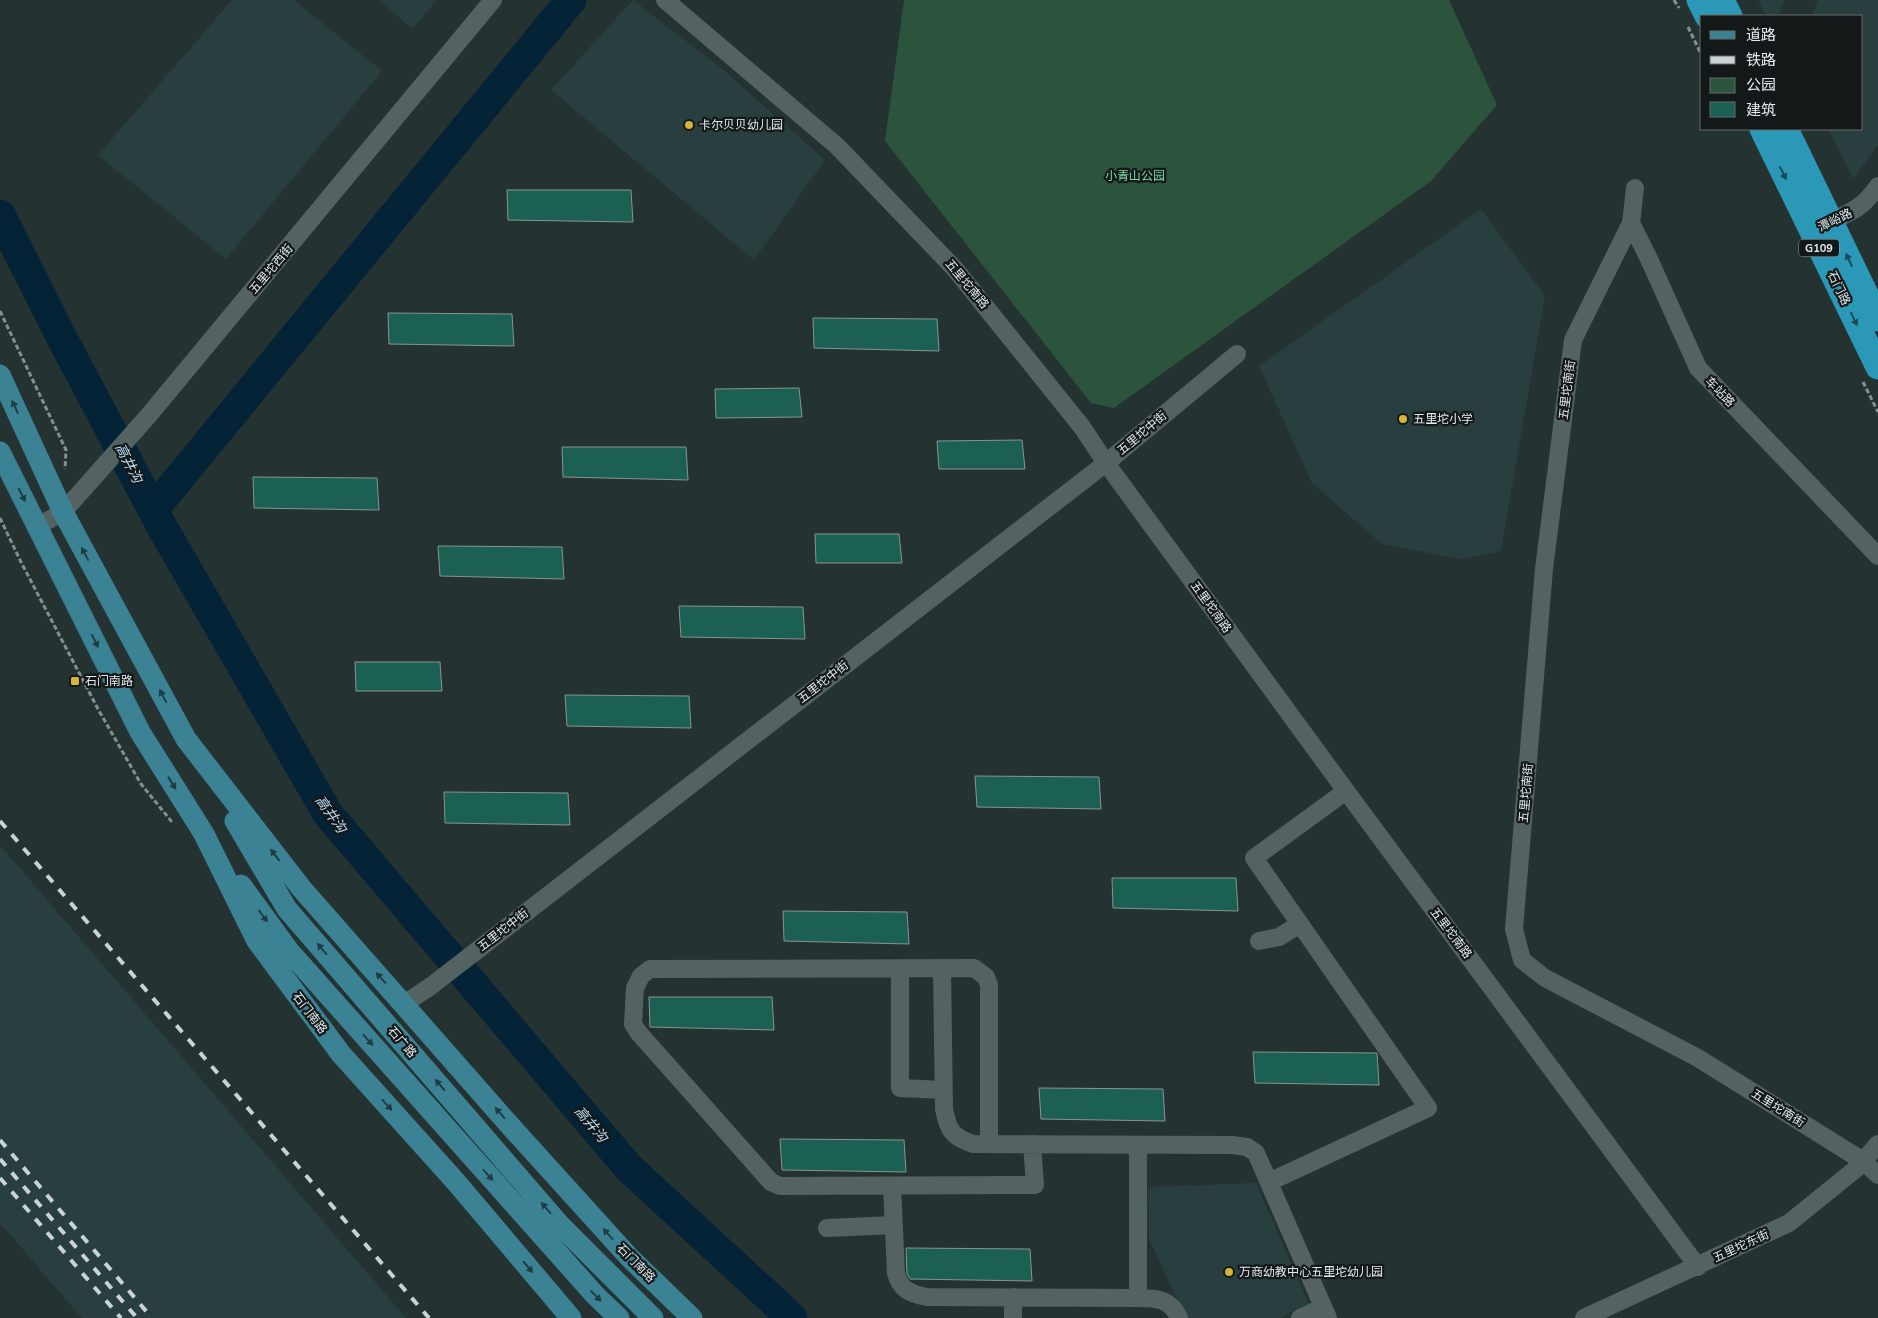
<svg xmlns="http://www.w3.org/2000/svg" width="1878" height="1318" font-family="'Nunito Sans','Noto Sans SC',sans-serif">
<rect width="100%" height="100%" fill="#253232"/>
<path fill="#283e3f" d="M 232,0 L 294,0 L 382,71 L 226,259 L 98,155 Z
M 379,0 L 437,0 L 412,29 Z
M 633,0 L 720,67 L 825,160 L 754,260 L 551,90 Z
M 1758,0 L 1785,0 L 1778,16 L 1766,16 Z
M 1818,0 L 1878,0 L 1878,145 L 1853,179 L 1828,129 L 1862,129 L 1862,16 L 1811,16 Z
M 1481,209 L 1545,296 L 1501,551 L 1461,559 L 1382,544 L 1312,483 L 1259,366 Z
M 0,845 L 406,1318 L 82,1318 L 0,1223 Z
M 1256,1183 L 1309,1304 L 1279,1318 L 1186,1318 L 1149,1239 L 1148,1187 Z"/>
<path fill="#2c543d" d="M 904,0 L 1449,0 L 1497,105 L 1431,181 L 1114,408 L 1091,403 L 885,141 Z"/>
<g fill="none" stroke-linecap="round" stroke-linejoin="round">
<path stroke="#042337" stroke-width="31" d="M 0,215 L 64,342 L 162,527 L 328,814 L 629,1168 L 792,1318
M 153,510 L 571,0"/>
</g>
<path fill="#1c6054" stroke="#879591" d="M 507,190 L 631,190 L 633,222 L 508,220 Z
M 388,313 L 512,314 L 514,346 L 389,344 Z
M 813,318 L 937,319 L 939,351 L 814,348 Z
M 799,388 L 802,417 L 716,418 L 715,389 Z
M 1022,440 L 1025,469 L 939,469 L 937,441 Z
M 562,447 L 686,447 L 688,480 L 563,477 Z
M 253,477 L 377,478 L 379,510 L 254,508 Z
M 815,534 L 899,534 L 902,563 L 816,563 Z
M 438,546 L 562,547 L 564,579 L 440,576 Z
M 679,606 L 803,607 L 805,639 L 681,637 Z
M 355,662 L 440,662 L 442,691 L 356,691 Z
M 565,695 L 689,696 L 691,728 L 567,726 Z
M 975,776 L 1099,777 L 1101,809 L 977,807 Z
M 444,792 L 568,793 L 570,825 L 445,823 Z
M 1112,878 L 1236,878 L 1238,911 L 1113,908 Z
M 783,911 L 907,912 L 909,944 L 784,941 Z
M 649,997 L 772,997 L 774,1030 L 650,1027 Z
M 1253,1052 L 1377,1053 L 1379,1085 L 1255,1083 Z
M 1039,1088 L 1163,1089 L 1165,1121 L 1041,1119 Z
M 780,1139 L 904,1140 L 906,1172 L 782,1170 Z
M 906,1248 L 1030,1249 L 1032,1281 L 910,1279 L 907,1274 Z"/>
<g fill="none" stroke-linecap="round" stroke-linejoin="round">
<path stroke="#858f90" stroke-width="3" stroke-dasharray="5 2.5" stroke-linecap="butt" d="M 1674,0 L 1679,8
M 1688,27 L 1702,56
M 0,311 L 66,450 L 65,469
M 1863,382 L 1878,412
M 0,518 L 21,562 L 98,709 L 141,784 L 172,822"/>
<path stroke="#546262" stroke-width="18" d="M 665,0 L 837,146 L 955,269 L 1082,427 L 1106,463 L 1346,791 L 1698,1267
M 1635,188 L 1631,223 L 1649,259 L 1698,368 L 1878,556
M 1631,223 L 1573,340 L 1544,569 L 1514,929 L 1522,960 L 1545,978 L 1698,1058 L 1863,1161 L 1878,1175
M 1820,226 C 1846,214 1861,211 1878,186
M 38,526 L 63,512 L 149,415 L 493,0
M 1259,941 L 1279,937 L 1300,924
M 900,969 L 900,1088 L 943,1090
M 942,969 L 944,1109 C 948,1130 952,1137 973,1144 L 1232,1145 L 1247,1147 L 1256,1153 L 1328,1318
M 404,1004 L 431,986 L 1106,463 L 1237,354
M 989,1144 L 989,985 L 986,977 L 974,968 L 650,969 L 641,976 L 635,988 L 633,1024 L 638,1032 L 771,1182 L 780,1186 L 1035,1185 L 1032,1144
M 1269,1182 L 1428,1108 L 1254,858 L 1346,791
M 892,1186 L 896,1273 C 900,1290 911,1294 927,1297 L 1138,1298 L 1138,1145
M 827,1228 L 894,1225
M 1013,1297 L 1013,1318
M 1138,1298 C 1157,1298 1171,1299 1179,1318
M 1300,1318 L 1323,1307
M 1584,1318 L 1789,1223 L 1857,1168 L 1878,1144"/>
<path stroke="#3b8294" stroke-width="21" d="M 0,375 L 63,512 L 186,739 L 302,889 L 513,1129 L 629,1257 L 692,1318
M 0,452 L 140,732 L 204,834 L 257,941 L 341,1054 L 456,1182 L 571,1318
M 235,821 L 287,909 L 560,1225 L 653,1318
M 241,885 L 289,951 L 595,1295 L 619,1318"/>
<path stroke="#2a98b6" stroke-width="25" d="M 1699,0 L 1707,16
M 1722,0 L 1730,16
M 1762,129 L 1878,367
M 1786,129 L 1878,319"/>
<path stroke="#cad3d4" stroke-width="4" stroke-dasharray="9 9" stroke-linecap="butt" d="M 0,821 L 429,1318
M 0,1140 L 152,1318
M 0,1159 L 137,1318
M 0,1178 L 121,1318"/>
</g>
<defs><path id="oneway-solid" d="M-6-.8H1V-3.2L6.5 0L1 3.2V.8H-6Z" transform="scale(1.25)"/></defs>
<g fill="#1c4b58">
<use href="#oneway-solid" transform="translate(1783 173) rotate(64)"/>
<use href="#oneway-solid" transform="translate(1849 260) rotate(-115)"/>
<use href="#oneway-solid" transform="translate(1854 319) rotate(64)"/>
</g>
<g fill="#213d44">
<use href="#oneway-solid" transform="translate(15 407) rotate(-115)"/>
<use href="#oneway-solid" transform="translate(22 495) rotate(63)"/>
<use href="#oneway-solid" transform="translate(85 554) rotate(-118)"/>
<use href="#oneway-solid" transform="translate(95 641) rotate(64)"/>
<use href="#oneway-solid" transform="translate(163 696) rotate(-118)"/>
<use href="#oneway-solid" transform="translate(172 783) rotate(58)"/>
<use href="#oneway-solid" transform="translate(275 855) rotate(-128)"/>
<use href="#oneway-solid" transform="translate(263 916) rotate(54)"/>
<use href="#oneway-solid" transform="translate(322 949) rotate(-131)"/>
<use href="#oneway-solid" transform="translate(381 978) rotate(-132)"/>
<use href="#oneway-solid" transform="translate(368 1040) rotate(48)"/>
<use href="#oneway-solid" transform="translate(440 1085) rotate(-131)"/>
<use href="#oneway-solid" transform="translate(387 1105) rotate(48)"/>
<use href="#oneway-solid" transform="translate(500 1113) rotate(-131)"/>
<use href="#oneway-solid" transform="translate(488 1175) rotate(48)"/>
<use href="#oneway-solid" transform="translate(546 1208) rotate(-131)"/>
<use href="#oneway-solid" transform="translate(608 1234) rotate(-132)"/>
<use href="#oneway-solid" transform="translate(528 1267) rotate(50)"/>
<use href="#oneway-solid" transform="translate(596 1296) rotate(46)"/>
</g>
<g fill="#d7b434" stroke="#131819" stroke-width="2">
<circle cx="689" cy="125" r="5"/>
<circle cx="1403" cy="419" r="5"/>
<rect x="70" y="676" width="10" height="10" rx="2.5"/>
<circle cx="1229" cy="1272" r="5"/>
</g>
<g text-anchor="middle" stroke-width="4.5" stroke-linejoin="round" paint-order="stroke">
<rect fill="#131819" stroke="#a5acad" stroke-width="1" x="1799" y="239.5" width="40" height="17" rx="4"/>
<g font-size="11" font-weight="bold" fill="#e3ebec">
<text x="1819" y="252">G109</text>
</g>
<g font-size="12" fill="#e3ebec" stroke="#131819" text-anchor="start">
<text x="699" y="129">卡尔贝贝幼儿园</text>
<text x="1413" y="423">五里坨小学</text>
<text x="85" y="685">石门南路</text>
<text x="1239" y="1276">万商幼教中心五里坨幼儿园</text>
</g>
<g font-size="12" fill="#7cd8a2" stroke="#131819">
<text x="1135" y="180">小青山公园</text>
</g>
<g font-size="12" fill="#e3ebec" stroke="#131819">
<text transform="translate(1835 220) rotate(-26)" y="4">潭峪路</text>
<text transform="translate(271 269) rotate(-50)" y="4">五里坨西街</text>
<text transform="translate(967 284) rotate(50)" y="4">五里坨南路</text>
<text transform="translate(1839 288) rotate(64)" y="4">石门路</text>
<text transform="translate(1567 390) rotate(-83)" y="4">五里坨南街</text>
<text transform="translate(1720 392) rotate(46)" y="4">车站路</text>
<text transform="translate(1142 433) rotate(-40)" y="4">五里坨中街</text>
<text transform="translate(1211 607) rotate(54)" y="4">五里坨南路</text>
<text transform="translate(823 682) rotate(-38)" y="4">五里坨中街</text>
<text transform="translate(1526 793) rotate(-85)" y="4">五里坨南街</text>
<text transform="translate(503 930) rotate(-38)" y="4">五里坨中街</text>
<text transform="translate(1451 933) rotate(53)" y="4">五里坨南路</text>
<text transform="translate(310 1013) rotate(53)" y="4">石门南路</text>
<text transform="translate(402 1042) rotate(49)" y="4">石广路</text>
<text transform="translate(1778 1108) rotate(32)" y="4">五里坨南街</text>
<text transform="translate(1741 1246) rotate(-25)" y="4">五里坨东街</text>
<text transform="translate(636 1263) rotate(45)" y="4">石门南路</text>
</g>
<g font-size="14" font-style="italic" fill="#bcdbf3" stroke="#131819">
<text transform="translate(129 463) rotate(63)" y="5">高井沟</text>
<text transform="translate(331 814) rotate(55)" y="5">高井沟</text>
<text transform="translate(591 1124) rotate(50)" y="5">高井沟</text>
</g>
</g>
<rect x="1700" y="15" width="162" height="115" fill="#131819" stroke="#666c6d"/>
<rect x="1710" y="31" width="25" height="8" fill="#3b8294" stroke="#666c6d"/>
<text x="1746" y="40" font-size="15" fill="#e3ebec">道路</text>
<rect x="1710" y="56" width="25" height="8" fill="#cad3d4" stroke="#666c6d"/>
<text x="1746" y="65" font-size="15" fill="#e3ebec">铁路</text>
<rect x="1710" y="78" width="25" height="15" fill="#2c543d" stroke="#666c6d"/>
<text x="1746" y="90" font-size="15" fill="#e3ebec">公园</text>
<rect x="1710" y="102" width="25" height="15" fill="#1c6054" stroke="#666c6d"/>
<text x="1746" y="115" font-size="15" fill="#e3ebec">建筑</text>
</svg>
